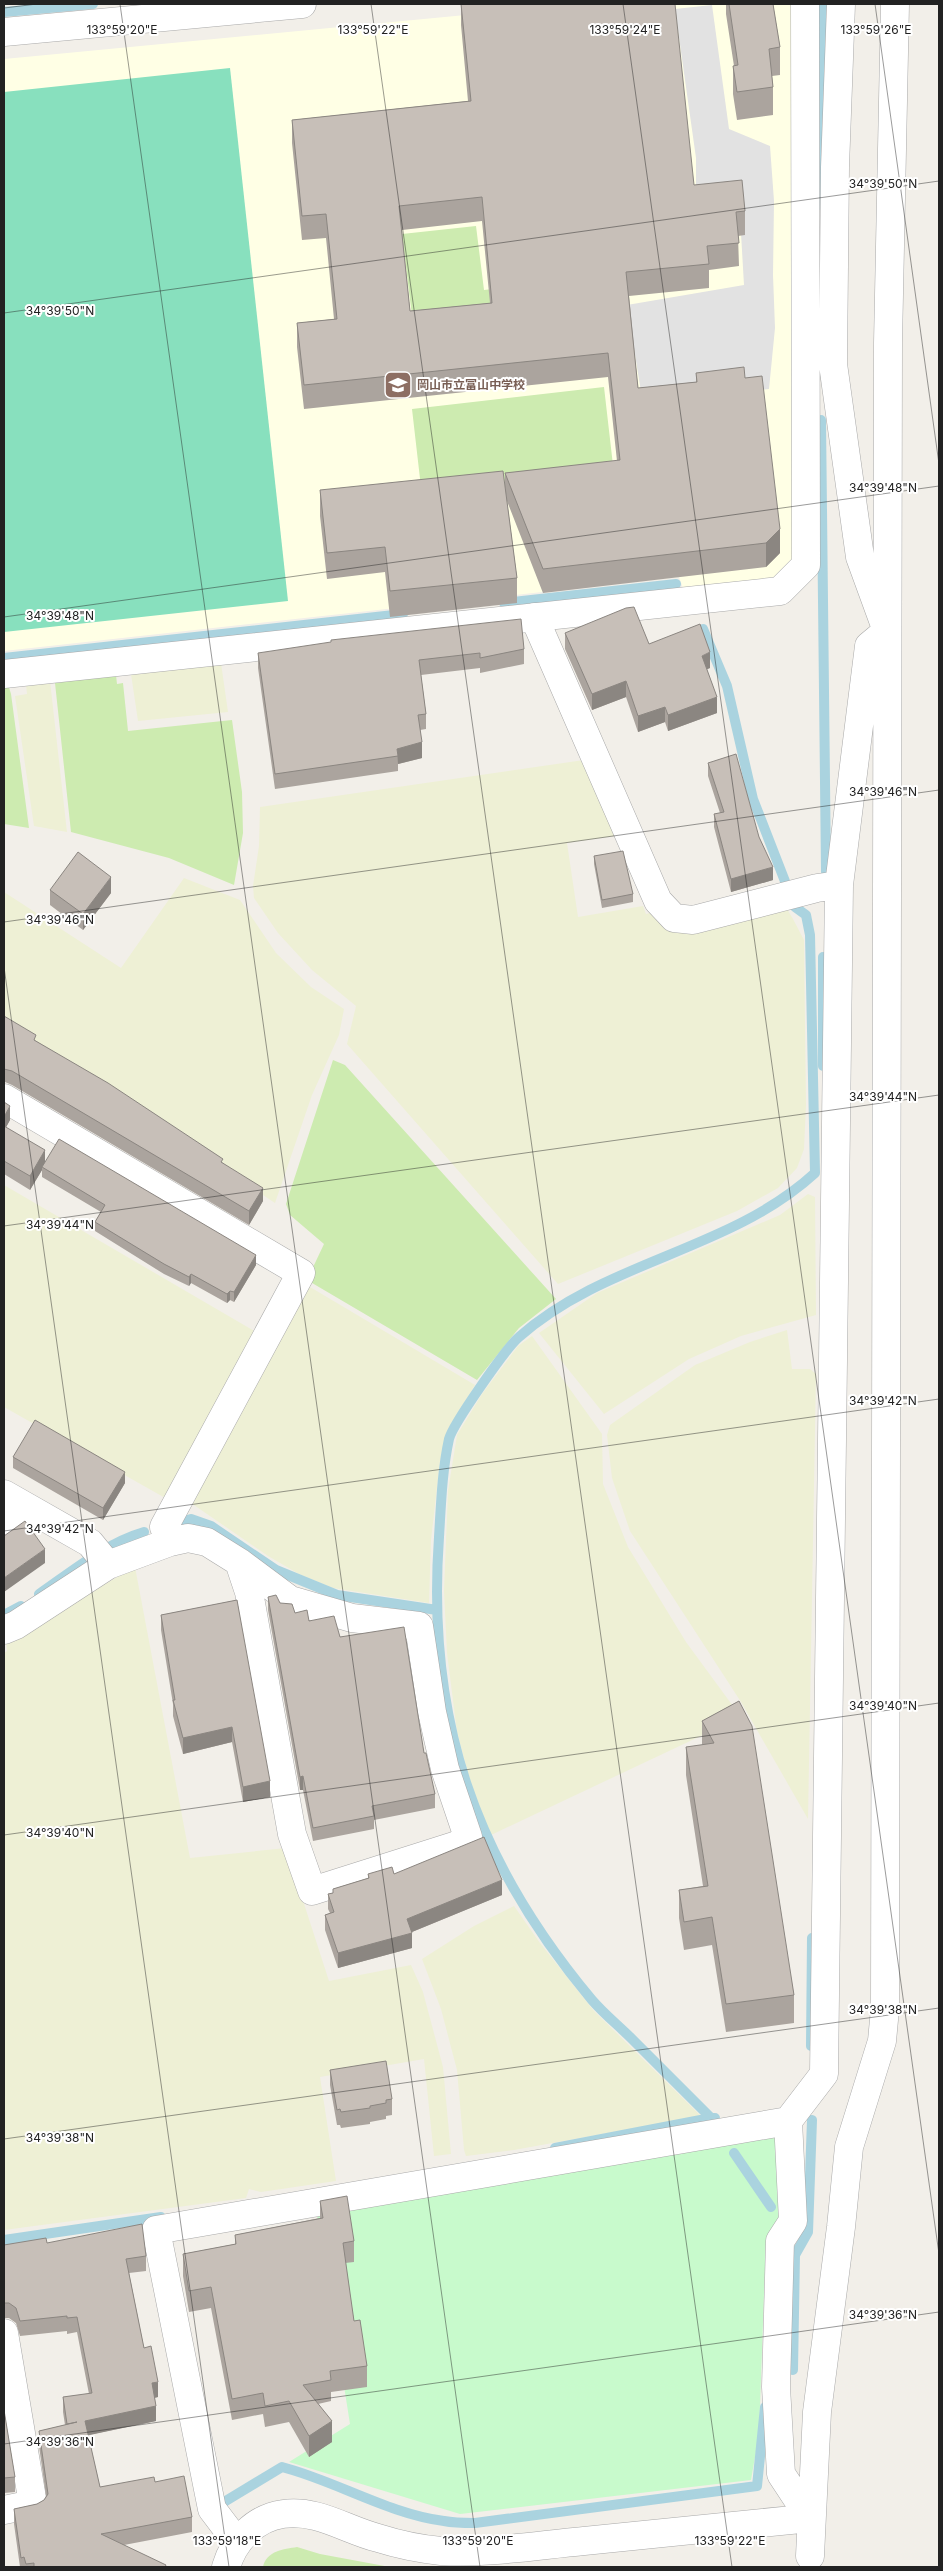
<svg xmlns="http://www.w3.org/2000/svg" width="943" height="2571" font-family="Inter,'Noto Sans JP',sans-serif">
<rect width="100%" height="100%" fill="#f2efe9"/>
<path fill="#ffffe5" d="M 580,4 L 794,4 L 793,560 L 778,578 L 683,588 L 679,577 L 4,651 L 4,59 Z"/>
<path fill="#eef0d5" d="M 221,663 L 228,712 L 138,721 L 131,674 Z
M 50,681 L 67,832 L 34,826 L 15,696 L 27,694 L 26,684 Z
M 584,760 L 615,836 L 567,843 L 578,917 L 643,906 L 646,914 L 658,911 L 784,904 L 793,919 L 804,940 L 806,1105 L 804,1149 L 797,1168 L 778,1188 L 737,1211 L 558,1284 L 347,1044 L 356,1006 L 312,970 L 278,933 L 254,898 L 253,886 L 259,846 L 260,807 Z
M 184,878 L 240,900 L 276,953 L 311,987 L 344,1009 L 339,1035 L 312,1095 L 275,1203 L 4,1022 L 4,892 L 121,968 Z
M 4,1185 L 256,1332 L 167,1499 L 4,1407 Z
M 808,1194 L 815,1197 L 816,1315 L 741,1336 L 689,1359 L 604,1414 L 539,1333 L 597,1293 L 780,1215 Z
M 305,1284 L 475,1385 L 448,1429 L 440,1461 L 431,1540 L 429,1603 L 333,1588 L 299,1574 L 268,1556 L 191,1503 Z
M 787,1330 L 792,1369 L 810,1369 L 816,1374 L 808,1819 L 741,1702 L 630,1531 L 612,1478 L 607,1435 L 610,1425 L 695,1365 L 750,1342 Z
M 532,1336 L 602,1434 L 603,1484 L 628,1547 L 686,1642 L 741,1717 L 491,1835 L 473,1792 L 457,1732 L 447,1653 L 444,1591 L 448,1491 L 457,1435 L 482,1394 L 518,1346 Z
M 135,1567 L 190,1858 L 286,1848 L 329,1981 L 411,1965 L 423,1992 L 443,2067 L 451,2154 L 434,2156 L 424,2059 L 320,2077 L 336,2181 L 261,2192 L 249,2189 L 246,2198 L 4,2230 L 4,1653 L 7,1651 L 6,1640 Z
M 514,1906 L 540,1943 L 594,2011 L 701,2116 L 514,2150 L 466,2156 L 464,2150 L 457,2070 L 441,2009 L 422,1959 L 474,1926 Z"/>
<path fill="#cdebb0" d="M 476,226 L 484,290 L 587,278 L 413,324 L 402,234 Z
M 604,387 L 614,474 L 422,496 L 412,409 Z
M 116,675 L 117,684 L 123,683 L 128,731 L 232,720 L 242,792 L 243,833 L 234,885 L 169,858 L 71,832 L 55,683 Z
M 8,684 L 11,694 L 29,828 L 4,824 L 4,685 Z
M 333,1060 L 345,1065 L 556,1299 L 519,1328 L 477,1380 L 307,1280 L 324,1244 L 290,1215 L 286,1204 Z
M 297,2547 L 320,2554 L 390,2567 L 263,2567 C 266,2551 284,2549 297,2547 Z"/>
<path fill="#c8facc" d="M 761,2137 L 781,2139 L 783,2217 L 766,2238 L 759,2434 L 751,2480 L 460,2514 L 289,2462 L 350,2424 L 317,2215 Z"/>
<path fill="#88e0be" d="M 230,68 L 288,601 L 4,632 L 4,92 Z"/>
<path fill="#e2e2e2" d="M 712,5 L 729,129 L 770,146 L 774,201 L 773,275 L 775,328 L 769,389 L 643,404 L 627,305 L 744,285 L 739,199 L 696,198 L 696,158 L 675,9 Z"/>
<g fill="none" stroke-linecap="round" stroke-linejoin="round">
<path stroke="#aad3df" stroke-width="10" d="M 4,12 L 93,4
M 819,205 L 823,4
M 819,262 L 820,321
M 821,420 L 826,872
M 504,603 L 676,584
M 703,629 L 727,686 L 753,799 L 795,907 L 806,915 L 810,935 L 815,1173 C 730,1251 606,1260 519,1337 C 506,1348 453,1424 449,1439 C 442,1471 441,1505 439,1537 C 426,1720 475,1860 592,2000 C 604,2014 619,2026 632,2039 C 658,2065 685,2092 711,2118 L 715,2118
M 4,658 L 403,614
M 823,957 L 823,1066
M 180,1522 L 191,1519 L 211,1526 L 276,1570 L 337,1595 L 437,1610
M 39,1594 C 71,1572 106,1543 144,1532
M 4,1615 L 21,1606
M 811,2046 L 812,1938
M 555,2148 L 711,2118 L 713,2122
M 734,2153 L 771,2207
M 4,2240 L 161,2217
M 793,2370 L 795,2255 L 808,2232 L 812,2120
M 224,2502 L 282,2467 C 336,2481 389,2514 444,2521 C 454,2523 464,2523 475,2523 L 757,2486 L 765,2407"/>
<g stroke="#a9a9a9" stroke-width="29">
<path id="minor" d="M 4,32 L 302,4
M 534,617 L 658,901 L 674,918 L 693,920 L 817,888 L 839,885
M 4,674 L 780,591 L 806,565 L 805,4
M 4,1098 L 301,1273 L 164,1527 L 170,1542 L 108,1565 L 16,1625 L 4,1630
M 4,1494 L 90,1543 L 108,1565
M 4,1527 L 31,1510
M 170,1542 L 188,1538 L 207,1542 L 239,1562 L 290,1600 L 352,1618 L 419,1626 L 432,1712 L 445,1769 L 468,1837 L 457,1845 L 312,1891 L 292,1834 L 249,1592 L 239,1562
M 4,2333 L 33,2504 L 4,2510
M 237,2542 L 212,2509 L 156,2230 L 788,2121
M 810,2556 L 817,2412 L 841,2227 L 849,2147 L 882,2041 L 885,2009 L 888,343 L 895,4
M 226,2567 C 234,2540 255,2518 283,2514 C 318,2509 346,2530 378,2538 C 397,2544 421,2549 441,2551 C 486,2554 539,2545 584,2541 C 660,2533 735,2526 810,2518 L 781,2474 L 776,2387 L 780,2241 L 793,2221 L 788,2121 L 824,2074 L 839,885 L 869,646 L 887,631 L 860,557 L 833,364 L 835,167 L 841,4"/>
</g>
<use href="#minor" stroke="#fff" stroke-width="28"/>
</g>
<path fill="#aba49e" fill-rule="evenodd" d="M 461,4 L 694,185 L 745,211 L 745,235 L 738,236 L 739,266 L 709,270 L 709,288 L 629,296 L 638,388 L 696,382 L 696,373 L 745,378 L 780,553 L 766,567 L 543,593 L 507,501 L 517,578 L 517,603 L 390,617 L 385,572 L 327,579 L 320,516 L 320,490 L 505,488 L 505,473 L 617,461 L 608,377 L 304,409 L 297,347 L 297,323 L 334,319 L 326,238 L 302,240 L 292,143 L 292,120 L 468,101 L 461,25 ZM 482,221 L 490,303 L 410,311 L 402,230 Z
M 726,4 L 773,4 L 780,47 L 780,75 L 772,76 L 773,87 L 773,115 L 737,120 L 733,94 L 733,66 L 734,66 L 726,14 Z
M 565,633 L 649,644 L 710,668 L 707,669 L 717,713 L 668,731 L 665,722 L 638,732 L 626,697 L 592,710 L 565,649 Z
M 524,649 L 524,664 L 480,673 L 480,668 L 421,675 L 426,714 L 426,729 L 420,730 L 422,758 L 398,764 L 398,771 L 275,789 L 258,668 L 258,653 Z
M 708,763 L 759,837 L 773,880 L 731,892 L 714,827 L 714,814 L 720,813 L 708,776 Z
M 594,856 L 633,894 L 633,902 L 602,908 L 594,864 Z
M 50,890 L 111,893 L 83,930 L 50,905 Z
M 4,1016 L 36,1041 L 223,1163 L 263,1201 L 249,1225 L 12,1085 L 5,1082 Z
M 4,1102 L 10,1120 L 6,1127 L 45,1161 L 256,1265 L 234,1302 L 230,1300 L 227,1303 L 191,1283 L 189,1286 L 164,1274 L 95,1231 L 95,1222 L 101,1212 L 42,1177 L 42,1170 L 30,1190 L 4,1174 Z
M 13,1457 L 125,1483 L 103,1520 L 13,1468 Z
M 268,1597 L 280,1603 L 295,1613 L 340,1637 L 424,1753 L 435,1794 L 435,1808 L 374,1820 L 374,1829 L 313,1841 L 303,1790 L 300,1790 L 268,1610 Z
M 237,1600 L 270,1797 L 243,1802 L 232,1742 L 183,1754 L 173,1716 L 173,1704 L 161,1630 L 161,1615 Z
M 739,1701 L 794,1995 L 794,2023 L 726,2032 L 712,1945 L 684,1950 L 679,1918 L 679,1890 L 703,1886 L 686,1775 L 686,1747 L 702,1745 L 702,1721 Z
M 368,1874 L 394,1874 L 502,1895 L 412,1932 L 412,1948 L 338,1968 L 325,1930 L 325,1915 L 330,1913 L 328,1909 L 328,1894 L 333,1893 L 333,1889 L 368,1878 Z
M 330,2070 L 392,2099 L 392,2115 L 386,2116 L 386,2119 L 370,2122 L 370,2124 L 341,2128 L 340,2125 L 337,2125 L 330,2085 Z
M 320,2201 L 354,2241 L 354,2262 L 345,2263 L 354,2321 L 367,2366 L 367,2387 L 331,2392 L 331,2401 L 318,2404 L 332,2442 L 309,2457 L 289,2422 L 265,2427 L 263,2414 L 232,2420 L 211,2308 L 189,2312 L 183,2276 L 183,2254 L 235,2244 L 235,2235 L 320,2218 Z
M 47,2243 L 146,2256 L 146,2271 L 129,2273 L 144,2348 L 158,2397 L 155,2398 L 156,2421 L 88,2435 L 100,2487 L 155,2482 L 192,2517 L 192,2532 L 124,2545 L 166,2567 L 20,2567 L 14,2524 L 14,2509 L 37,2504 L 44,2500 L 46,2496 L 39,2446 L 39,2431 L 65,2425 L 63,2412 L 63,2397 L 89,2394 L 77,2332 L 67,2334 L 67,2331 L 20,2336 L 16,2323 L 9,2318 L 4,2318 L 4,2245 Z
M 4,2410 L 15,2477 L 15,2492 L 4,2493 Z"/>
<path fill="#8b8681" d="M 780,529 L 780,553 L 766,567 L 766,543 Z
M 710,652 L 710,668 L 702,671 L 702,656 Z
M 626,681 L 626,697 L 592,710 L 592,694 Z
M 717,697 L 717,713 L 668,731 L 668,715 Z
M 665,707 L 665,722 L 638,732 L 638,716 Z
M 422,742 L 422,758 L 398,764 L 397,749 Z
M 773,867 L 773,880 L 731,892 L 731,879 Z
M 111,877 L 111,893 L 83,930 L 83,914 Z
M 4,1069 L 5,1069 L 5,1082 L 4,1083 Z
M 10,1106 L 10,1120 L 4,1131 L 4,1117 Z
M 45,1150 L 45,1164 L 42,1167 L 42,1170 L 30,1190 L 30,1176 Z
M 263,1188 L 263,1201 L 249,1225 L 249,1211 Z
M 256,1255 L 256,1265 L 234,1302 L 234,1292 Z
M 191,1274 L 191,1283 L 189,1286 L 189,1277 Z
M 230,1291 L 230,1300 L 227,1303 L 227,1294 Z
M 125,1472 L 125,1483 L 103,1520 L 103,1508 Z
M 45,1549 L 45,1563 L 4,1592 L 4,1578 Z
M 232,1727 L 232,1742 L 183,1754 L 183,1738 Z
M 303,1776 L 303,1790 L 300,1790 L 300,1777 Z
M 270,1781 L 270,1797 L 243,1802 L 243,1787 Z
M 502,1880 L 502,1895 L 407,1934 L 407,1919 Z
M 412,1933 L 412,1948 L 338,1968 L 338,1953 Z
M 158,2382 L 158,2397 L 152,2398 L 152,2383 Z
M 156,2406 L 156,2421 L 85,2436 L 85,2421 Z
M 332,2421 L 332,2442 L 309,2457 L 309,2436 Z"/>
<path fill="#c7bfb8" stroke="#8b8681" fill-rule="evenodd" d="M 461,4 L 675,4 L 694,185 L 742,180 L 745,211 L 736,212 L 739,243 L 707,246 L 709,264 L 626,272 L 638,388 L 697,382 L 696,373 L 744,367 L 745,378 L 762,376 L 780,529 L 766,543 L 543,569 L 505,473 L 620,460 L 608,353 L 304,385 L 297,323 L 337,319 L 326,214 L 302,216 L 292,120 L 471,101 ZM 482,197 L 492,303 L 410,311 L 399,206 Z
M 729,4 L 773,4 L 780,47 L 769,49 L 773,87 L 737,92 L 733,66 L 738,65 Z
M 503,471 L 517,578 L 390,591 L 385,547 L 327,553 L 320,490 Z
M 634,607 L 649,644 L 700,624 L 710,652 L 702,656 L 717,697 L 668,715 L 665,707 L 638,716 L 626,681 L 592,694 L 565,633 L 626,608 Z
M 521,619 L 524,649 L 480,658 L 480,653 L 419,660 L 426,714 L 418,715 L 422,742 L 397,749 L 398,756 L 275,774 L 258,653 L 331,642 L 331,640 Z
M 736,754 L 759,837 L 773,867 L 731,879 L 714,814 L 724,812 L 708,763 Z
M 623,851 L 633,894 L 602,900 L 594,856 Z
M 78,852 L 111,877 L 83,914 L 50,890 Z
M 4,1016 L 36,1035 L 34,1040 L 108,1083 L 223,1159 L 221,1162 L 263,1188 L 249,1211 L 12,1071 L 4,1069 Z
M 4,1102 L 10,1106 L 4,1117 Z
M 4,1126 L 45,1150 L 30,1176 L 4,1161 Z
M 59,1139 L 256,1255 L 234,1292 L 230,1291 L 227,1294 L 191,1274 L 189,1277 L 164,1264 L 95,1222 L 105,1205 L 42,1167 Z
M 35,1420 L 125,1472 L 103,1508 L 13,1457 Z
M 25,1521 L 45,1549 L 4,1578 L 4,1536 Z
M 276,1595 L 280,1603 L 292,1604 L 295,1613 L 307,1610 L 309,1621 L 334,1616 L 340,1637 L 404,1627 L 424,1753 L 426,1753 L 435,1794 L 372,1806 L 374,1816 L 313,1828 L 303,1776 L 300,1777 L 268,1597 Z
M 237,1600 L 270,1781 L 243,1787 L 232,1727 L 183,1738 L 173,1700 L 175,1700 L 161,1615 Z
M 739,1701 L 752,1726 L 794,1995 L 726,2004 L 712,1917 L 684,1922 L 679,1890 L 708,1886 L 686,1747 L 714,1743 L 702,1721 Z
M 484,1837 L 502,1880 L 407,1919 L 412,1933 L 338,1953 L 325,1915 L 334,1912 L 328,1894 L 333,1893 L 333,1889 L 369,1878 L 368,1874 L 392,1867 L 394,1874 Z
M 386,2061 L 392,2099 L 386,2100 L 386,2103 L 370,2106 L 370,2108 L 341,2112 L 340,2109 L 337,2110 L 330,2070 Z
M 347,2196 L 354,2241 L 343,2243 L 354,2321 L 360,2320 L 367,2366 L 330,2371 L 331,2380 L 303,2385 L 332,2421 L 309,2436 L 289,2401 L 265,2406 L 263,2393 L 232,2399 L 211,2287 L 189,2291 L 183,2254 L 236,2244 L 235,2235 L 323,2218 L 320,2201 Z
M 142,2224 L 146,2256 L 126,2259 L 144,2348 L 151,2346 L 158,2382 L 152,2383 L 156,2406 L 85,2421 L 100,2487 L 154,2477 L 155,2482 L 184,2476 L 192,2517 L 101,2534 L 166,2565 L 165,2567 L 34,2567 L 34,2563 L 26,2564 L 24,2557 L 21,2558 L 14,2509 L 37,2504 L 44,2500 L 48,2494 L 39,2431 L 77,2422 L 67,2424 L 63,2397 L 92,2393 L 77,2317 L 67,2318 L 67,2316 L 20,2321 L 16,2308 L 9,2303 L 4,2303 L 4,2245 L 46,2238 L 47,2243 Z
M 4,2410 L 15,2477 L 4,2478 Z"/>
<path fill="none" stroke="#222" stroke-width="1" stroke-opacity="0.45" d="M 120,4 L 480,2567M 371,4 L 732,2567M 623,4 L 939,2254M 875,4 L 939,464M 4,8 L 37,4M 4,313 L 939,181M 4,617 L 939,486M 4,922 L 939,790M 4,967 L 229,2567M 4,1226 L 939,1095M 4,1531 L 939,1399M 4,1835 L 939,1703M 4,2139 L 939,2008M 4,2444 L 939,2312"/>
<defs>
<g id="school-square" transform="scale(1.4375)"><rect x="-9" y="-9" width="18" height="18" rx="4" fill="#8d6e63" stroke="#fff"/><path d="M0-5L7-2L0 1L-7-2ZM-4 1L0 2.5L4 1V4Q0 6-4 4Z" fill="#fff"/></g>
</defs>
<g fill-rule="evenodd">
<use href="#school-square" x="398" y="385"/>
</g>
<g text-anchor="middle" stroke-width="4" stroke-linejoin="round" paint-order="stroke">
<g font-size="12" font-weight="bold" fill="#785e54" stroke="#fff" text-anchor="start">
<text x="417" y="389">岡山市立富山中学校</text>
</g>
</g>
<g font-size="12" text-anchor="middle" fill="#222" stroke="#fff" stroke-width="4" stroke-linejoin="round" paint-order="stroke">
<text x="122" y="34">133°59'20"E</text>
<text x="373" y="34">133°59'22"E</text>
<text x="625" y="34">133°59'24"E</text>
<text x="876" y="34">133°59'26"E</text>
<text x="883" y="188">34°39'50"N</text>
<text x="60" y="315">34°39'50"N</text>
<text x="883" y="492">34°39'48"N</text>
<text x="60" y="620">34°39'48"N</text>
<text x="883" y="796">34°39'46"N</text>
<text x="60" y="924">34°39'46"N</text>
<text x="883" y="1101">34°39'44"N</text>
<text x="60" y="1229">34°39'44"N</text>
<text x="883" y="1405">34°39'42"N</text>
<text x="60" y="1533">34°39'42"N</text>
<text x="883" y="1710">34°39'40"N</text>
<text x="60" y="1837">34°39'40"N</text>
<text x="883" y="2014">34°39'38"N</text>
<text x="60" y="2142">34°39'38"N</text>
<text x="883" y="2319">34°39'36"N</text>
<text x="60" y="2446">34°39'36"N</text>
<text x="227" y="2545">133°59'18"E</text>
<text x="478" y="2545">133°59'20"E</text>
<text x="730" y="2545">133°59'22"E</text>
</g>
<rect width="943" height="2571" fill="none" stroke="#222222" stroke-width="10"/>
</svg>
